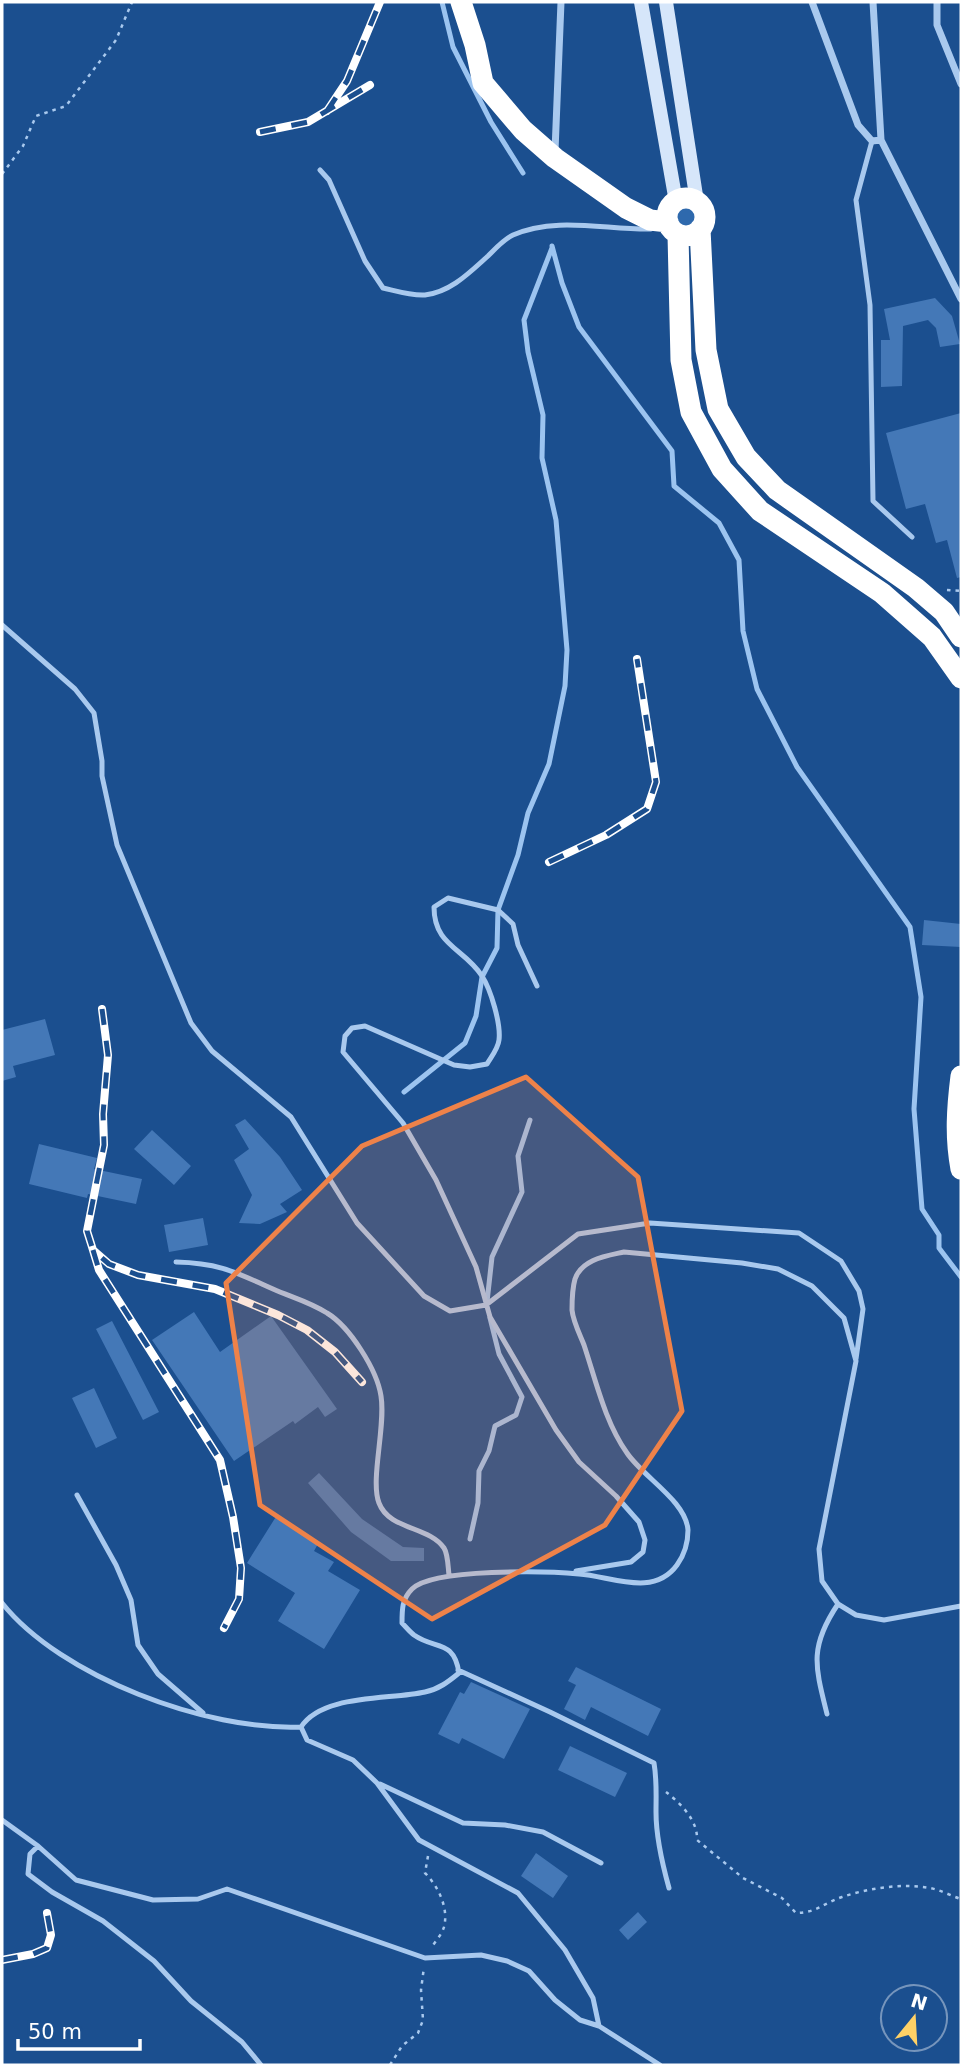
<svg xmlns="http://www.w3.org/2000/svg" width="963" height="2067" font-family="'DejaVu Sans',sans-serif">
<rect width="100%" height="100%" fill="#1b4f8f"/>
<path fill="#2e69ad" d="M672 217a14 14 0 1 1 28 0a14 14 0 1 1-28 0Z"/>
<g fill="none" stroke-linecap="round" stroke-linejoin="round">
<path stroke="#9cc4f0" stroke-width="5" d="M 442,2 L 453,47 L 491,122 L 523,173
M 552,246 L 562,283 L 579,327 L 672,451 L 674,486 L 719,523 L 739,560 L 743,631 L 757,689 L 797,767 L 910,927 L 921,997 L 914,1109 L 922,1209 L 939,1235 L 939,1248 L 961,1277
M 404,1092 L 465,1043 L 476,1016 L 482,977 L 497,948 L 498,910 L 518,855 L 528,813 L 549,764 L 565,686 L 567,650 L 556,520 L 542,458 L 543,415 L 528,352 L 524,320 L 552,248
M 487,1302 L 492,1257 L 522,1192 L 518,1156 L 530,1120
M 470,1539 L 478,1503 L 479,1471 L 489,1451 L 495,1426 L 516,1415 L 522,1397 L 499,1354 L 490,1318"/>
</g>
<path fill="#4478b7" d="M 935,298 L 952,316 L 960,344 L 940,347 L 936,328 L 928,320 L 903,326 L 902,386 L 881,387 L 881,340 L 890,340 L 884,309 Z
M 961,413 L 961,577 L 957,578 L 947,540 L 936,543 L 925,504 L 906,509 L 886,433 Z
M 924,920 L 961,924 L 961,947 L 922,945 Z
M 45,1019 L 55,1055 L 13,1066 L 16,1077 L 2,1081 L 2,1030 Z
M 245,1119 L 280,1157 L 302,1190 L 280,1204 L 287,1212 L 260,1224 L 239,1223 L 252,1195 L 234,1160 L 249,1149 L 235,1125 Z
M 152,1130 L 191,1166 L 174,1185 L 134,1149 Z
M 39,1144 L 97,1158 L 94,1169 L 142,1179 L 136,1204 L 88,1194 L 87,1198 L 29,1184 Z
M 203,1218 L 208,1245 L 169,1252 L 164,1225 Z
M 194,1312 L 220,1352 L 271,1316 L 337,1409 L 325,1417 L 318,1407 L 295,1424 L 293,1421 L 234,1461 L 152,1340 Z
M 112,1321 L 159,1412 L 143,1420 L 96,1329 Z
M 94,1388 L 117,1438 L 96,1448 L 72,1398 Z
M 319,1473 L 362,1519 L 403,1547 L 424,1548 L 424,1561 L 391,1561 L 351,1532 L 308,1483 Z
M 277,1515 L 319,1542 L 314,1551 L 334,1562 L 328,1571 L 360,1590 L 324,1649 L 278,1621 L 295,1593 L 247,1563 Z
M 576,1667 L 661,1709 L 648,1736 L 591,1707 L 585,1720 L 564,1709 L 576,1685 L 568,1681 Z
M 471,1682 L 530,1709 L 504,1759 L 462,1738 L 459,1744 L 438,1734 L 460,1692 L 464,1694 Z
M 570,1746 L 627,1773 L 615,1797 L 558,1770 Z
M 536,1853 L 568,1876 L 553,1898 L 521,1876 Z
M 638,1912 L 647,1922 L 628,1940 L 619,1930 Z"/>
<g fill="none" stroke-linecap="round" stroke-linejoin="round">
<path stroke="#a9c9ee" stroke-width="2.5" stroke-dasharray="3.5 5" stroke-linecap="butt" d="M 2,174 L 23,146 L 36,116 L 66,106 L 116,40 L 132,2
M 947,590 L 961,591
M 666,1792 C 680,1803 698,1820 697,1840 L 743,1878 L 782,1898 L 796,1913 C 816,1913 824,1903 842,1897 C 869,1888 902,1883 930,1888 C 941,1890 951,1896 961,1899
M 428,1856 L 425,1873 C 438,1886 449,1908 444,1927 C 442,1934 435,1942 431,1948
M 390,2065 L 402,2046 L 418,2033 L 423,2020 L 421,1990 L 424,1967"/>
<path stroke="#a9c9ee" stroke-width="5" d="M 872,141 L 856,200 L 870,305 L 873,501 L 912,537
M 320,170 L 329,180 L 365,261 L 383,288 C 396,291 412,296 425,295 C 451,292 470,272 488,256 C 495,249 504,239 513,235 C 556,216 606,230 651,229
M 2,625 L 75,689 L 94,713 L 102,761 L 102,776 L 117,845 L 191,1023 L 212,1051 L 291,1117 L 357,1223 L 424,1296 L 450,1311 L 486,1305 L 578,1234 L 650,1223 L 799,1233 L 841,1261 L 859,1291 L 863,1309 L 856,1359
M 537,986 L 518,945 L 513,924 L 498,910 L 448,898 L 434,907 C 434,946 464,948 482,976 C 491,990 501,1024 499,1040 C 498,1049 491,1057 487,1064 L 470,1067 L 454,1065 L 365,1026 L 352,1028 L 345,1036 L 343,1052 L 403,1123 L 436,1180 L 476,1267 L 490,1317 L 556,1430 L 579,1462 L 616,1496 L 639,1522 L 645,1540 L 643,1552 L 631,1562 L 576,1571
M 176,1262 C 219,1263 235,1272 273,1289 C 291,1297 310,1302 327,1313 C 350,1327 377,1370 381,1396 C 386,1426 370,1480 379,1503 C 389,1530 429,1526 444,1548 C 448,1554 448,1567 449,1575
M 77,1495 L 116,1565 L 131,1600 L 138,1645 L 158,1674 L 203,1713
M 2,1603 C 61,1677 207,1731 301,1727
M 458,1670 L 550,1712 L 654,1763 C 657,1780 656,1795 656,1812 C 656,1838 662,1863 669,1888
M 827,1714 C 815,1666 809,1647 838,1604
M 380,1784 L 463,1823 L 505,1825 L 543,1832 L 601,1863
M 2,1820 L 38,1846 L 76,1880 L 153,1900 L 198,1899 L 227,1889 L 425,1958 L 481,1955 L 507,1961 L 529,1971 L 555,2000 L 580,2020 L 599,2026 L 593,1998 L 565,1950 L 518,1893 L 419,1840 L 377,1783 L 353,1760 L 307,1740 L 301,1727 C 322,1694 389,1700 425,1692 C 439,1689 448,1682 459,1673 C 454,1639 435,1650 414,1635 C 410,1632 406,1627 402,1623 C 402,1609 402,1599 412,1589 C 433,1568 548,1571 579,1574 C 611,1576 653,1598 677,1565 C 685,1554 688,1544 688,1530 C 686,1501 643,1477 627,1453 C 605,1422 596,1381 584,1345 C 580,1335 573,1321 572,1310 C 572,1302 573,1286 575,1279 C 582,1259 606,1256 624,1252 L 742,1263 L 778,1269 L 812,1286 L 844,1318 L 856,1361 L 819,1549 L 822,1581 L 838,1604 L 856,1615 L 884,1620 L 961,1606
M 38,1846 L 30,1854 L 28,1874 L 52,1892 L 103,1921 L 154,1961 L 191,2001 L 242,2042 L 261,2065
M 599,2026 L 660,2065"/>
<path stroke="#a9c9ee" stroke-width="7" d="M 812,2 L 858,125 L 872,141 L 881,140 L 961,299
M 873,2 L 881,140
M 937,2 L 937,25 L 961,84
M 555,151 L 561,2"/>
<path stroke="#d6e6fa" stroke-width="14" d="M 641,2 L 676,202
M 666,2 L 697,202"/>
<path stroke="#fff" stroke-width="21" d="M 461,2 L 475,45 L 483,83 L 523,130 L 555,158 L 626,208 L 650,220 L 668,222
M667 217a19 19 0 1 1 38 0a19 19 0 1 1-38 0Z
M 700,229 L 706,350 L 718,409 L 746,457 L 777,490 L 916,588 L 944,612 L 961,637
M 678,235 L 681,360 L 691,412 L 722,469 L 760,511 L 882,593 L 932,637 L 961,678
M 961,1076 C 957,1108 955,1137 961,1169"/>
<g stroke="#fff" stroke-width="8">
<path id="rail" d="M 327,111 L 347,81 L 380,2
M 260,132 L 308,122 L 370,85
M 549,862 L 606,835 L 647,809 L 656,782 L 637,659
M 102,1009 L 108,1055 L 103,1114 L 104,1145 L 87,1231 L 93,1250 L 109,1264 L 138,1275 L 215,1289 L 278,1315 L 307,1330 L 335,1352 L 362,1382
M 93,1250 L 99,1270 L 220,1460 L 233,1517 L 241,1568 L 239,1599 L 224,1628
M 2,1960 L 33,1954 L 47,1948 L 51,1935 L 47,1913"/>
</g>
<use href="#rail" stroke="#1b4f8f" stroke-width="5" stroke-dasharray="16" stroke-linecap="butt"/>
</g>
<path fill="#ee8249" fill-opacity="0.2" stroke="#ee8249" stroke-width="5" stroke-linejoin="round" d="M 526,1077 L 638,1177 L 682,1411 L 605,1525 L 432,1619 L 260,1505 L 226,1283 L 362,1146 Z"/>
<rect width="963" height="2067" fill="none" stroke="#ffffff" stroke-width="7"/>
<g transform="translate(914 2018) rotate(18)"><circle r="33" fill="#1b4f8f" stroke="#7695bc" stroke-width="2"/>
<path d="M0-5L12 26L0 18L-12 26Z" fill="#ffd166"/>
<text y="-10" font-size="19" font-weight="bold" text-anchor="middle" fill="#ffffff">N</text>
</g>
<path d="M18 2039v10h122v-10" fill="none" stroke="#ffffff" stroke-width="3.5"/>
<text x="28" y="2039" font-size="21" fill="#ffffff" stroke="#1b4f8f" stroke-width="5" paint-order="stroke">50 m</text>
</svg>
